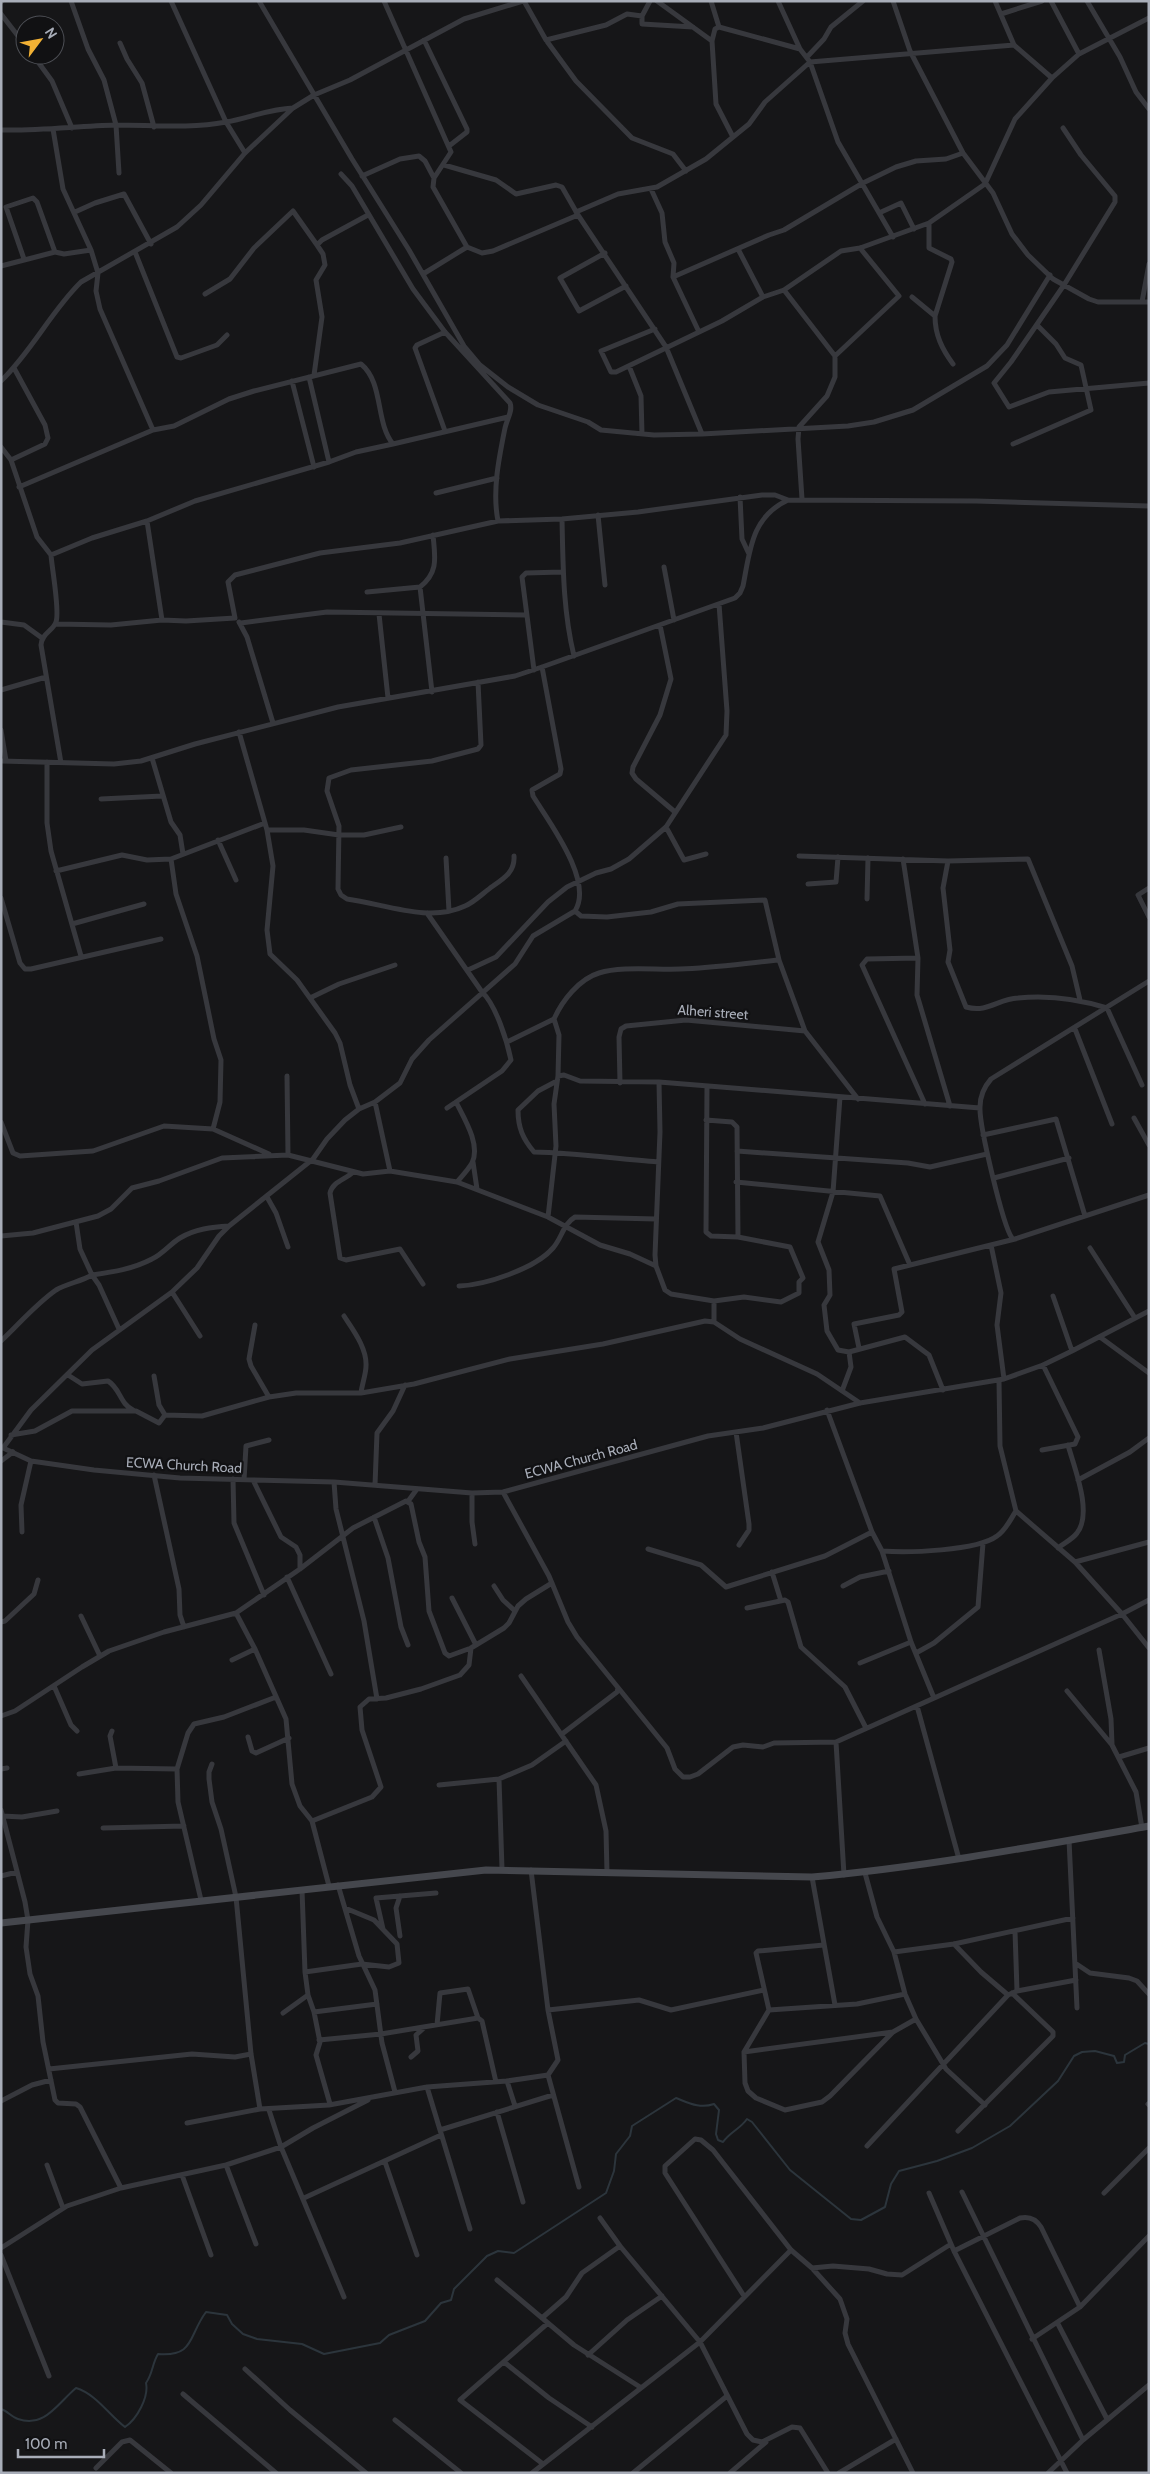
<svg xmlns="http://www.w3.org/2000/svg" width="1150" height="2474" font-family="Cabin,sans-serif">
<rect width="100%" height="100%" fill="#161618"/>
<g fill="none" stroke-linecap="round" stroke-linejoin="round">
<path stroke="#2c353c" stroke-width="2" d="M 1,2409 C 8,2411 11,2417 18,2419 C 45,2428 57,2404 76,2388 C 96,2394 109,2415 125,2427 C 137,2419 149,2397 146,2383 C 153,2373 152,2364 158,2354 C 195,2357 188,2336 206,2312 L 227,2315 L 232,2324 L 243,2334 L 257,2339 L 302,2344 L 324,2354 L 380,2343 L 389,2335 L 425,2321 L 441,2303 L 451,2300 L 454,2289 L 487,2256 L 498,2251 L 514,2253 L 606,2193 L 614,2171 L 616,2154 L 630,2136 L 632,2126 L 676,2098 C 689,2103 700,2109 714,2104 L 719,2110 L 716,2134 L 718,2140 L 723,2142 C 730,2132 740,2129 747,2119 L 752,2122 L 790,2170 L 851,2219 L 861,2220 L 885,2207 L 891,2184 L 899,2171 L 937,2161 L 972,2148 L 1010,2126 L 1058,2081 L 1074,2056 L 1082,2052 L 1095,2051 L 1114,2056 L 1117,2063 L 1124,2062 L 1125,2055 L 1145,2043 L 1149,2044"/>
<path stroke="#37383d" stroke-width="5" d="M 71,1 L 88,49 L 104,80 L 116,125 L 119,173
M 171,1 L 226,122 L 245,153
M 259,1 L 352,159 L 409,250 L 464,346 L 480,365 L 508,387 L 538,405 L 588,422 L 601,430 L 654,435 L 702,434 L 848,426 L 874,422 L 913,410 L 987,366 L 1007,345 L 1050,275
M 384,1 L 451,152 L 434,178 L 433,187 L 467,247 L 482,253 L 493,251 L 578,215
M 524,1 L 546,40 L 576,81 L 632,138 L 673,154 L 686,171
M 650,1 L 642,16 L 642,24 L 693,27
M 657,1 L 712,41
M 711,1 L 719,27
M 778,1 L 800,49 L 810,62 L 838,142 L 893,237
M 893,1 L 910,51 L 963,153 L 993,193 L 1012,234 L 1028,255 L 1053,279 L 1089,299 L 1098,302 L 1149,302
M 995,1 L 1014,45 L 1052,78
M 1051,1 L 1079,54
M 1087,1 L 1120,57 L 1136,92 L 1149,109
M 1,2 L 2,1
M 1,14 L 25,45
M 1001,14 L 1042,1
M 719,27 L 715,29 L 712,41 L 716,104 L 733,137
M 719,27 L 800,49
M 424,40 L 467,129 L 467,132 L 449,146
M 546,40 L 606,25 L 627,14 L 642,16
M 120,43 L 127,59 L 142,83 L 154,127
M 33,55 L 52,81 L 72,128
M 807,57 L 824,39 L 831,27 L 863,1
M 1063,128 L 1081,155 L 1115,196 L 1115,202 L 1064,285 L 1011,362 L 994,383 L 1009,407 L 1049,392 L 1149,383
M 53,129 L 63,189 L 91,250 L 98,273 L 96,291 L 100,309 L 153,430 L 174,426 L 229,399 L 254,391 L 361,364 C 384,383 375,422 393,444 L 508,417
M 1,130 C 40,131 77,126 116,125 C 152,125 190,129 226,122 C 249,118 269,109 293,108
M 444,165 L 496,180 L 516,194 L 556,185 L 562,187 L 578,215 L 666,347 L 702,434
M 341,174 L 352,186 L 413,289 L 445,332 L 510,403 C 513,411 507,419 505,428 C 499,458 492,491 498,521
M 362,176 L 400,159 L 419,156 L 425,161 L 434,178
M 651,189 L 662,213 L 665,242 L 674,263 L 673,277 L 699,332
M 75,212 L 95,203 L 124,194 L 151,244
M 576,212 L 618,194 L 657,187 L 706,159 L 749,124 L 765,102 L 810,62 L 1014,45
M 879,213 L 901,203 L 914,229
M 929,223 L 985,184 L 1015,119 L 1052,78 L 1079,54 L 1149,18
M 738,249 L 763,297
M 55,252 L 64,254 L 91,250
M 135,252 L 177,357 L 181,358 L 217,345 L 227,335
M 605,253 L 560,278 L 579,311 L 626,286
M 1,266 L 55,252 L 37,202 L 33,198 L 6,207 L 24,259
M 423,274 L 467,247
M 673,277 L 769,235 L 784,230 L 863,183 L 896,167 L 916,161 L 946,159 L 963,153
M 784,290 L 835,356 L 835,377 L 827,396 L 799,427 L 798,439 L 802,499
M 205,294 L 230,279 L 254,248 L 293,211 L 317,245
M 912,297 L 935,316
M 1142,302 L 1149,264
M 655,329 L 601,351 L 611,372 L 616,372 L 722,321 L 763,297 L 784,290 L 841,251 L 860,248 L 929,223 L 929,248 L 951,259 L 952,262 L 935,316 C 935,335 942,349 953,364
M 445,332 L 417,345 L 415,348 L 445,431
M 835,356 L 899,296 L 860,248
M 629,366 L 641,396 L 642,434
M 314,375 L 322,317 L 316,280 L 325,265 L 323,254 L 317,245 L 322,240 L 368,215
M 309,377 L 329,462
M 1,381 C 32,351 52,310 81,282 L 177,227 L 201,205 L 245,153 L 293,108 L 314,95 L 350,80 L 464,19 L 523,1
M 292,381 L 314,467
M 1013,444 L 1091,410 L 1081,365 L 1065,358 L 1056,344 L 1037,325
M 1,447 L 11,460 L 37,537 L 51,555 L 92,538 L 147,521 L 195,501 L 329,462 L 356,452 L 393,444
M 11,460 L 45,444 L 48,438 L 45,425 L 14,368
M 19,487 L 153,430
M 436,493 L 497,478
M 740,497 L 742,539 L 749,554
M 598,515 L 605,585
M 562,519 C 563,565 563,611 574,656
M 147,521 L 162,620
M 51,555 C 52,569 60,611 56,622 C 53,631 42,633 41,645 L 61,763
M 664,567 L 674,620
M 367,592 L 420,587
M 379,614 L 388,698
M 1,622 L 24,625 L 42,638
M 239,622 L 247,637 L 273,723
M 241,623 L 327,612 L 525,615
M 56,624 L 111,625 L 162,620 L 186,621 L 235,618 L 228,582 L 235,575 L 320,553 L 400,543 L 498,521 L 562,519 L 638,512 L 762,495 L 775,495 L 788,500
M 660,625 L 671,679 L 660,715 L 633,767 L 632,773 L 636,779 L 675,812
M 534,670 L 522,577 L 526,573 L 562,572
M 478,682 L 481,745 L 478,749 L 432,761 L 351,770 L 329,778 L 327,791 L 339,826 L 338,889 L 341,895 L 347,899 C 385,904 429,923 465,906 C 475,902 484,892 493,886 C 505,878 515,871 514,856
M 1,690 L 46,677
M 432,692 L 420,587 C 439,572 435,557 433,535
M 1,730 L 6,761
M 239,732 L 267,830 L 273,866 L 267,930 L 270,954 L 297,980 L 335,1033 L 340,1043 L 350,1085 L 359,1109
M 152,758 L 171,822 L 180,835 L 183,854
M 1,761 L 114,764 L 141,761 L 195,744 L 338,707 L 515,676 L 542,667 L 735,598 L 740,593 L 743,586 C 750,551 751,517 788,500 L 976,501 L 1149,506
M 47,762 L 47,823 L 51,851 L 81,956
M 101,799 L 162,796
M 666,827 L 684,860 L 706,854
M 267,830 L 304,830 L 339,835 L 364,835 L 401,827
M 218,840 L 236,880
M 799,856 L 948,861 L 1028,859 L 1072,966 L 1080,1000
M 446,858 L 449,911
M 903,859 L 918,958 L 917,995 L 950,1106
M 948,861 L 943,888 L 950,950 L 948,962 L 966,1007 C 988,1013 998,999 1018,998 C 1048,995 1078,999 1107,1008 L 1142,1085
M 56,871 L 122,855 L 147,860 L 171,859
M 808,884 L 836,882 L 838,857
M 1149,888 L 1138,895 L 1149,917
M 1,898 L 20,963 L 25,969 L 31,969 L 161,939
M 867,899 L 868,858
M 575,911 L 581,916 L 607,917 L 651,912 L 678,904 L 765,900 L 779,960 L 805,1031 L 858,1099
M 427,913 L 482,992 C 496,1005 507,1041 511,1060 L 502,1071 L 447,1108
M 72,924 L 144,904
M 918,958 L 867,959 L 862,965 L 925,1104
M 468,970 L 496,957 L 548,902 L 567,887 L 596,873 L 611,869 L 629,859 L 666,827 L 726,735 L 727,711 L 719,604
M 310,998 L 339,984 L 395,965
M 554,1019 L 559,1035 L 558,1076
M 1075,1029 L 1112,1124
M 507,1042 L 554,1019 C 562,1001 579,979 599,973 C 621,966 655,970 680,969 C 713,968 746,963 779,960
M 287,1076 L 288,1155
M 555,1082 L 538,1091 L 518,1110 C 518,1128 523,1139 534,1152 C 576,1153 617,1159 658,1162
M 659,1082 L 660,1132 L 655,1255 L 656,1266 L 665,1290 L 671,1294 L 714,1301 L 744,1297 L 781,1302 L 799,1293 L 799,1282 L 803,1278 L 790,1247 L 738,1237 L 711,1236 L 706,1232 L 707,1086
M 620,1083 L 619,1037 L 621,1029 L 626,1026 L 686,1020 L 805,1031
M 840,1097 L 833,1192 L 818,1242 L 829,1270 L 830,1295 L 824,1305 L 827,1331 L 838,1350 L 849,1352 L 905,1337 L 929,1355 L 943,1390
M 375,1102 L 390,1171
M 456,1102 C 464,1118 481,1145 472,1163 C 468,1170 462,1176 457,1182
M 1134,1118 L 1149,1145
M 706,1120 L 732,1122 L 737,1127 L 738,1237
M 1,1122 L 13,1153 L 20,1156 L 93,1151 L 164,1126 L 213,1129 L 269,1154
M 213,1129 L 220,1102 L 221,1060 L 214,1039 L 197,956 L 176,894 L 171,859 L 265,823
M 983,1135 L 1056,1119 L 1085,1216
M 737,1151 L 908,1163 L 930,1167 L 987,1154
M 473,1162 L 477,1189
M 353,1172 C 345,1180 333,1181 330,1193 L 340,1258 L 346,1260 L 400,1249 L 423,1284
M 994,1178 L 1069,1158
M 736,1182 L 880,1196 L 910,1265
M 267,1197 L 276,1213 L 288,1247
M 548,1217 L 556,1146 L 554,1104 L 558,1076 L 564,1075 L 580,1081 L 659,1082 L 980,1108
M 1,1236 L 33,1233 L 98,1216 L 111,1209 L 132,1188 L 159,1181 L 222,1158 L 288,1155 L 363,1174 L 390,1171 L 457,1182 L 548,1217 L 600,1245 L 630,1254 L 656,1266
M 1012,1238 C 1003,1226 979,1125 980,1107 C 980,1097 984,1087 991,1079 L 1149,981
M 991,1245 L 1001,1293 L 997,1325 L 1004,1379
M 1090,1248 L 1135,1318
M 459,1286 C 485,1285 535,1269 553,1248 C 562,1238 563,1224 575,1217 L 656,1219
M 172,1292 L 200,1336
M 1053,1296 L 1072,1351
M 714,1301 L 714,1322
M 344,1316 C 353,1330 367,1348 366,1366 C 366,1374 362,1384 361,1393
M 255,1325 L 249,1359 L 251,1366 L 269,1397
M 119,1329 L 99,1285 L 92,1275 C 113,1272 133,1269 152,1259 C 163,1254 170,1244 180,1238 C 195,1229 212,1227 229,1226
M 1100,1337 L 1149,1373
M 1,1341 C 19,1324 36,1304 56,1290 C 68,1283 80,1282 92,1275 L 80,1249 L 76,1222
M 859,1348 L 854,1324 L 899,1315 L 902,1312 L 894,1269 L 1015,1239 L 1149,1195
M 68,1375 L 82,1384 L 108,1381 C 120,1388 120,1404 133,1410
M 154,1376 L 159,1405 L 165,1415 L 202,1416 L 269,1397 L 296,1393 L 361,1393 L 414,1384 L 510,1359 L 603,1344 L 705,1321 L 714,1322 L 740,1339 L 817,1374 L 860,1403
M 999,1380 L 1000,1446 L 1016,1511 L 1075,1562 L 1122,1614 L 1149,1648
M 842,1391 L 851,1367 L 849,1352
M 827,1410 L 872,1532 L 882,1551 L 911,1642 L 934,1698
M 736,1432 L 749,1524 L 749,1530 L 739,1545
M 11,1435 L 35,1431 L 72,1411 L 136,1411 L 159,1423 L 165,1415
M 1,1447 L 31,1461 L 94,1470 L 180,1478 L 334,1482 L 472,1493 L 503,1492 L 708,1436 L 763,1428 L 860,1403 L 1004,1379 L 1043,1365 L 1072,1351 L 1149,1311
M 3,1448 L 31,1410 L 92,1350 L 172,1292 L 197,1268 L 219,1236 L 229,1226 L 313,1159 L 327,1139 L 345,1120 L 359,1109 L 375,1102 L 400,1083 L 412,1059 L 429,1040 L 515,964 L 533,936 L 575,911 C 594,881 549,822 533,796 L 532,790 L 560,774 L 561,769 L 542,667
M 1042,1450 L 1075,1444 L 1078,1437 L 1043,1365
M 1,1461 L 13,1452
M 154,1475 L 179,1589 L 180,1615 L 184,1627
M 233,1479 L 234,1523 L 264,1595
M 244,1480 L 246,1446 L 269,1440
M 253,1480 L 281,1537 L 296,1547 L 300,1555 L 300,1569
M 1078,1480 L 1130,1452 L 1149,1438
M 334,1482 L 336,1509 L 364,1621 L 377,1699
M 375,1485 L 377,1433 L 393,1411 L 405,1385
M 503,1492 L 549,1576 L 568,1622 L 577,1637 L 667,1748 L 675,1769 L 683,1777 L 690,1777 L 698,1774 L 733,1747 L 743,1745 L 763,1747 L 774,1743 L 836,1742 L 1122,1614 L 1149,1600
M 472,1493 L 472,1522 L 475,1544
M 409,1500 L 417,1489
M 374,1517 L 388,1558 L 401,1627 L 408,1645
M 22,1532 L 21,1505 L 31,1461
M 1058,1548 C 1064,1543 1073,1539 1077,1533 C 1093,1513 1074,1467 1068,1445
M 648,1549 L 701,1565 L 726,1587 L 825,1556 L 872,1532
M 882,1551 C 907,1553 977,1551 997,1536 C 1006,1530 1010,1520 1016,1511
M 1075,1562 L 1149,1542
M 772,1572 L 781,1601
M 287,1577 L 331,1674
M 494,1586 L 503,1600 L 515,1611
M 843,1586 L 860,1577 L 889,1571
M 452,1598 L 475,1643
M 747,1608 L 785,1600 L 788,1602 L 801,1647 L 845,1687 L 866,1728
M 236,1613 L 255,1649 L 286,1719 L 292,1784 L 300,1806 L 312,1821 L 329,1886
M 81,1616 L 100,1656
M 1,1622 L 5,1621 L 34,1594 L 38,1580
M 1099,1650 L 1111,1719 L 1112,1744
M 916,1653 L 934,1643 L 978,1607 L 983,1543
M 232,1660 L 255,1649
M 860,1663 L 911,1642
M 521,1676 L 596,1785 L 606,1831 L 607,1873
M 54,1686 L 71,1725 L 77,1731
M 1067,1691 L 1112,1745 L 1136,1792 L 1142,1828
M 917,1706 L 959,1859
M 1,1716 L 15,1711 L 82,1667 L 109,1651 L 164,1632 L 236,1613 L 300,1569 L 353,1528 L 406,1501 L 411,1504 L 419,1542 L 425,1557 L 429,1611 L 445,1653 L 449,1656 L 471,1648
M 112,1731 L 110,1736 L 116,1768
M 562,1734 L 617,1692 L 618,1688
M 248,1737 L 252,1751 L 256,1753 L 289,1738
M 836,1742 L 844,1875
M 1119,1757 L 1149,1748
M 212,1764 L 209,1772 L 209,1779 L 212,1802 L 221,1829 L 236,1897 L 251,2054 L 260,2109
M 1,1769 L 7,1768
M 79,1774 L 116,1768 L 177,1769
M 499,1779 L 502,1869
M 439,1785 L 499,1779 L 532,1765 L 566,1741
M 1,1810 L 25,1902 L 28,1920 L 26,1947 L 30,1974 L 38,1996 L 43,2042 L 55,2100 L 58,2103 L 76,2104 L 80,2107 L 121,2188
M 2,1816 L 22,1817 L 57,1811
M 312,1821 L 372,1797 L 381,1787 L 362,1730 L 360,1707 L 369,1699 L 386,1698 L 421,1689 L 460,1675 L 469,1665 L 471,1648 L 504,1628 L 509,1623 L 518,1606 L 526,1599 L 552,1583
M 103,1828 L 184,1826
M 1069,1840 L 1077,2008
M 865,1873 L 877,1917 L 894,1952 L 905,1994 L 916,2019 L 946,2069 L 985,2105
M 1,1876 L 17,1872
M 812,1877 L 835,2005
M 338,1885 L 359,1956 L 375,1990 L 382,2043 L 395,2092
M 400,1896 L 396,1908 L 400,1936
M 201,1900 L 178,1802 L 177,1769 L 188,1733 L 194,1724 L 224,1717 L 276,1697
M 383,1929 L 376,1898 L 436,1893
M 1015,1931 L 1017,1991
M 954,1944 L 981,1972 L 1008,1995 L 1017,1991 L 1076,1980
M 824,1945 L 758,1951 L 756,1953 L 769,2010 L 744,2052 L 745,2083 L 748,2091 L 756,2098 L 785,2110 L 822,2102 L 830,2096 L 893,2032 L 916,2019
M 894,1952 L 954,1944 L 1073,1918
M 1075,1963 L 1090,1973 L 1129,1978 L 1137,1981 L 1149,1994
M 305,1972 L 362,1964 L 389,1967 L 399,1963 L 397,1944 L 374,1920 L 345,1908
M 308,1995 L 314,2012 L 377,2004
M 548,2010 L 639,2000 L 671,2010 L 764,1990
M 769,2010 L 857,2004 L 905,1994
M 314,2012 L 320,2042 L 316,2055 L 330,2104
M 283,2013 L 308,1995 L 305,1972 L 302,1890
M 437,2025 L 440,1993 L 468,1989 L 478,2018
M 319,2040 L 381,2034 L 478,2018 L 482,2021 L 496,2082
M 744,2052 L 893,2032
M 411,2057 L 418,2051 L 416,2035 L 425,2027
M 49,2069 L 192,2054 L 235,2057 L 251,2054
M 548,2075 L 579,2187
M 507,2081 L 515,2106
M 427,2087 L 470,2229
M 1,2101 L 32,2085 L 51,2080
M 1148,2104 L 1149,2105
M 269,2110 L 281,2147 L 344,2297
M 497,2112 L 523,2202
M 187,2123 L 260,2109 L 329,2105 L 427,2087 L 507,2081 L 548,2075 L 558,2060 L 548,2010 L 531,1870
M 440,2130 L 553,2095
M 958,2131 L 1053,2036 L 1053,2032 L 1012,1993
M 867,2146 L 1008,1995
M 385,2162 L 417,2255
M 47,2165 L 63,2208
M 226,2165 L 256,2244
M 182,2175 L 211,2255
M 962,2192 L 1083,2440
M 929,2193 L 954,2251 L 1067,2473
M 1104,2193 L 1149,2148
M 304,2198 L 441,2135
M 600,2218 L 620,2246 L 700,2342 L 747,2434 L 753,2440 L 762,2442 L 792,2427 L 800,2428 L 828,2473
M 1,2248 L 67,2206 L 121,2188 L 226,2165 L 281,2147 L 313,2128 L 368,2100
M 954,2251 L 1020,2218 C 1029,2216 1036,2219 1041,2227 L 1080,2307
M 1,2255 L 49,2376
M 812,2268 L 833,2266 L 869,2269 L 887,2274 L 902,2275 L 951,2244
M 497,2280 L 574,2345 L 640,2387
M 744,2296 L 665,2173 L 665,2166 L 695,2139 L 701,2140 L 713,2150 L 791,2250 L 812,2268 L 840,2299 L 847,2319 L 845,2333 L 848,2344 L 913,2473
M 542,2318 L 566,2297 L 582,2273 L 620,2246
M 1058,2324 L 1107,2419
M 1032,2339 L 1080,2307 L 1149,2236
M 588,2355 L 627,2320 L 662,2296
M 504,2362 L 549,2398 L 592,2427
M 245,2369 L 290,2410 L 366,2473
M 183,2394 L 276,2473
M 395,2420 L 461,2473
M 543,2464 L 460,2400 L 548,2323
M 96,2468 L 122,2442 L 130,2440 L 171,2473
M 532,2473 L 700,2342 L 791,2250
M 633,2473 L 727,2396
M 730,2473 L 766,2442
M 839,2473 L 896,2439
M 1048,2473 L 1083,2440 L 1149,2385"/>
<path stroke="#45474d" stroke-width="7" d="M 1,1923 L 486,1870 L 812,1877 C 925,1867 1037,1846 1149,1826"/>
</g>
<g text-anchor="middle" stroke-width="4.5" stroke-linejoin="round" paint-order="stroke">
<g font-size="14" fill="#a8adb8" stroke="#111113">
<text transform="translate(713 1012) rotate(4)" y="5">Alheri street</text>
<text transform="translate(581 1459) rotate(-15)" y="5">ECWA Church Road</text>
<text transform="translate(184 1465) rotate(3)" y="5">ECWA Church Road</text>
</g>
</g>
<rect width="1150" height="2474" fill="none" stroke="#a8adb8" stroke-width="5"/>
<g transform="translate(40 40) rotate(58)"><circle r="24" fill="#111113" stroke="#4d4f55"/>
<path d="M0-4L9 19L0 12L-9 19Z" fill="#f2b134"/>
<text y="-8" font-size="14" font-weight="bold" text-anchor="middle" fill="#a8adb8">N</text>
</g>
<path d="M18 2449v8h86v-8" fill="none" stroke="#a8adb8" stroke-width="2.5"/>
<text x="25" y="2449" font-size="15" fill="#a8adb8" stroke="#111113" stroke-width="4" paint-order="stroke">100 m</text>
</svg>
